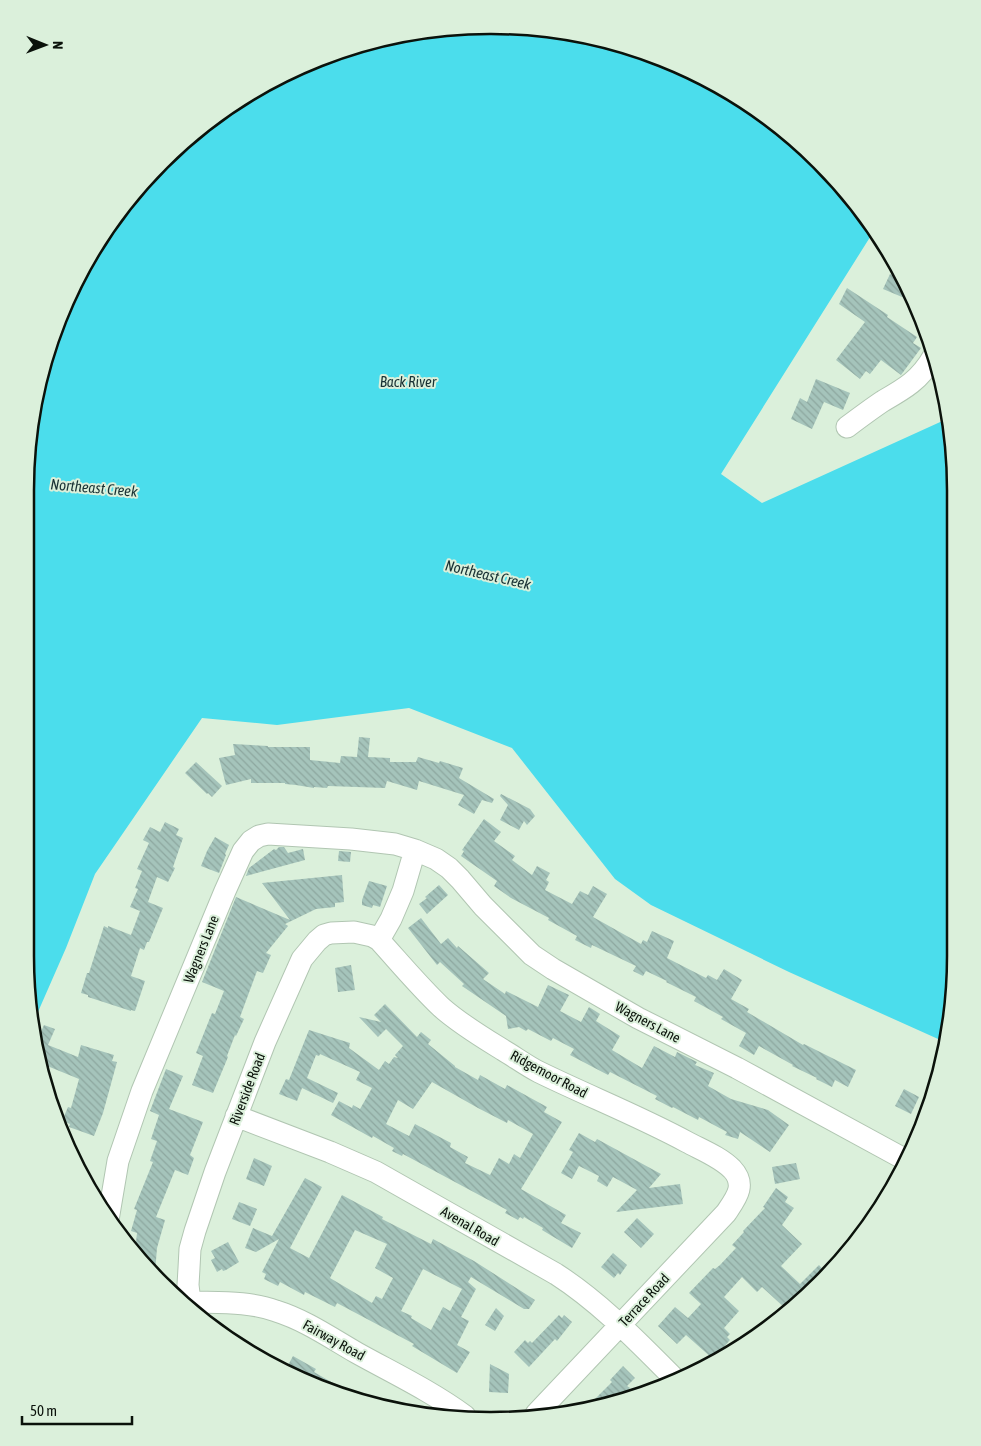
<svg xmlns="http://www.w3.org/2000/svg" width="981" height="1446" font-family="'Asap Condensed',sans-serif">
<defs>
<pattern id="building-back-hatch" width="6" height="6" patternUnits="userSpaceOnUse" patternTransform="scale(1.25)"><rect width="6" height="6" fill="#a5c4bb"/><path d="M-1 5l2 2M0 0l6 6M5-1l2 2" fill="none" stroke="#8da79f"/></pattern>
</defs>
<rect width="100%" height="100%" fill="#dbf0db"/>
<path fill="#4bddec" d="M 491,25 L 582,34 L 669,61 L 749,104 L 820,162 L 872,234 L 721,474 L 762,503 L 949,418 L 956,491 L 956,955 L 947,1043 L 789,972 L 651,905 L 615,879 L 512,748 L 409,708 L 277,725 L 202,718 L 95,874 L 66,948 L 34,1021 L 25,955 L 25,490 L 34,400 L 87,258 L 162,161 L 232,103 L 313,60 L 400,34 Z"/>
<path fill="url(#building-back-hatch)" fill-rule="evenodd" d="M 890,274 L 900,279 L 901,275 L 908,284 L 914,302 L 883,289 Z
M 847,288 L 888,315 L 887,317 L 917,337 L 913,343 L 921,348 L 901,375 L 881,360 L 870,374 L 866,371 L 860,379 L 836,360 L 865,322 L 839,304 Z
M 816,379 L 850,393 L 843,410 L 824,402 L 812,429 L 791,419 L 800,398 L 807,402 Z
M 359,737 L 370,738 L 368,757 L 390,758 L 390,762 L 416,762 L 418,757 L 439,763 L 440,761 L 463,768 L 459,778 L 494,799 L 492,803 L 482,800 L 474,814 L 458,805 L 464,795 L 419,781 L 417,790 L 387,781 L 385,788 L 328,786 L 327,788 L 314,787 L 314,788 L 296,785 L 285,784 L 285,783 L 251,783 L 251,779 L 226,785 L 219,758 L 235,755 L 233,744 L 268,746 L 268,747 L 310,747 L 310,760 L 340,763 L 341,756 L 357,757 Z
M 196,762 L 222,786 L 212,797 L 208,793 L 207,794 L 185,773 Z
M 501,794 L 530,809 L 535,816 L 527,825 L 524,821 L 519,830 L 500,820 L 508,805 L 500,796 Z
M 484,819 L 501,832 L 494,841 L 515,856 L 512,860 L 532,875 L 537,866 L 550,873 L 546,880 L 549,882 L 545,890 L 572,904 L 580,891 L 588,895 L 593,886 L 607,894 L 593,917 L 641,944 L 643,940 L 647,942 L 652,931 L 674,941 L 667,958 L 706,978 L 708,975 L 717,980 L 724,969 L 742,980 L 731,999 L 749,1009 L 747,1012 L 803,1045 L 804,1044 L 856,1070 L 848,1087 L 835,1080 L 832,1087 L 816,1079 L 817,1078 L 792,1066 L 793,1065 L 759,1046 L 754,1055 L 739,1046 L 746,1033 L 721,1019 L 723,1017 L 694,1001 L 696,997 L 666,982 L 667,981 L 646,971 L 643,976 L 633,971 L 636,966 L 592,945 L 591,948 L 575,940 L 577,936 L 548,920 L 549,918 L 511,898 L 494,886 L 497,881 L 461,856 L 464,851 L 462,850 Z
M 165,822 L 179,829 L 176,835 L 183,838 L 173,867 L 175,868 L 168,882 L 157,877 L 148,902 L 163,908 L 149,942 L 147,942 L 144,950 L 140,948 L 131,976 L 145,981 L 135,1011 L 131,1010 L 131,1011 L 88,997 L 88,995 L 81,993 L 87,973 L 89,973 L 104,926 L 108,928 L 108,926 L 131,935 L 140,911 L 130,907 L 138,889 L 135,888 L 142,871 L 137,869 L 149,843 L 143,840 L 150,827 L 160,832 Z
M 215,837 L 229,845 L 225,854 L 226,855 L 219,873 L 201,866 L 207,851 Z
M 279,847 L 284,847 L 288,853 L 303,849 L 305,860 L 246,876 L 249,868 L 274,849 L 276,850 Z
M 339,851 L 351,852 L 350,862 L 338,861 Z
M 342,875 L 344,902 L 335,903 L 335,907 L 316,909 L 285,924 L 288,926 L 266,953 L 271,955 L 263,973 L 257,971 L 240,1017 L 244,1019 L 236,1036 L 235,1035 L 227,1056 L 228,1057 L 213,1093 L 192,1085 L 203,1056 L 196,1053 L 212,1013 L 215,1014 L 224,991 L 202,982 L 236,897 L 290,920 L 262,883 Z
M 369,881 L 387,886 L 380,907 L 373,905 L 372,908 L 362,905 L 362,900 Z
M 439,885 L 448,895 L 427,914 L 419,904 L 427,898 L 425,897 Z
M 421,918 L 441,944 L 448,938 L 457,948 L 458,946 L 489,973 L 483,979 L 505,994 L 506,991 L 538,1007 L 548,985 L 569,995 L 560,1011 L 581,1022 L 589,1007 L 600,1014 L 596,1021 L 620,1036 L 612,1050 L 642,1068 L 654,1046 L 675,1057 L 677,1052 L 697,1062 L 695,1065 L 714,1073 L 708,1086 L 731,1099 L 768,1110 L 789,1125 L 770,1152 L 740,1132 L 738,1139 L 725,1135 L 727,1132 L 699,1117 L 698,1120 L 673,1107 L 672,1108 L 655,1099 L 657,1096 L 610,1072 L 608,1075 L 570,1055 L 574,1049 L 553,1038 L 551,1041 L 528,1029 L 526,1031 L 519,1027 L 508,1029 L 506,1016 L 462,986 L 464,984 L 440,962 L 437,965 L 408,928 Z
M 351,965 L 355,990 L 338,992 L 335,968 Z
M 385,1004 L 417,1037 L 421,1032 L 431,1040 L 428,1044 L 455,1066 L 455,1067 L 478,1080 L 480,1075 L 505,1089 L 507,1085 L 547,1107 L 544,1112 L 562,1122 L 521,1189 L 566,1215 L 561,1223 L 581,1233 L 572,1248 L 542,1230 L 543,1228 L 524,1217 L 523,1219 L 520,1217 L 518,1220 L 505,1213 L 507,1210 L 403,1154 L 402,1156 L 392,1151 L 394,1148 L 373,1136 L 372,1138 L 331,1115 L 339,1101 L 352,1108 L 353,1105 L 360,1109 L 372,1088 L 356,1080 L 360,1072 L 320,1054 L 319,1056 L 316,1055 L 307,1078 L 338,1093 L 333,1103 L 302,1088 L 297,1101 L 279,1094 L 286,1079 L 289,1080 L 309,1030 L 350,1043 L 349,1048 L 379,1070 L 385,1061 L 389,1064 L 394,1057 L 398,1058 L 395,1055 L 403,1046 L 386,1029 L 378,1037 L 359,1017 L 381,1022 L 374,1015 ZM 432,1082 L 478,1108 L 507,1123 L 508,1120 L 533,1134 L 520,1158 L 514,1154 L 509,1164 L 499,1158 L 490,1175 L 465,1163 L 468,1157 L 450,1147 L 451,1143 L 415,1124 L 409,1136 L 386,1124 L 398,1100 L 413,1109 Z
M 44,1025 L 55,1029 L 48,1045 L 78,1057 L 81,1045 L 114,1055 L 112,1061 L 117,1062 L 103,1113 L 94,1136 L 69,1127 L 70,1124 L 62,1121 L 68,1107 L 71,1108 L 79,1079 L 40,1063 L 39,1065 L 36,1040 L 37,1041 Z
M 166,1069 L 183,1076 L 169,1109 L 203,1122 L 190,1155 L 194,1158 L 188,1175 L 175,1170 L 156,1217 L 165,1220 L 157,1248 L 155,1273 L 135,1251 L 137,1233 L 131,1231 L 137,1210 L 134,1209 L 153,1162 L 150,1161 L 157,1141 L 151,1139 L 159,1115 L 150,1111 Z
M 904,1089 L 919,1097 L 911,1114 L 895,1106 Z
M 579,1133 L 595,1142 L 597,1139 L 661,1174 L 649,1188 L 680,1184 L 683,1204 L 616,1212 L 637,1190 L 613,1177 L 607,1187 L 597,1181 L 599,1176 L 579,1166 L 572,1179 L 561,1173 L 573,1152 L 569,1150 Z
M 254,1158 L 272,1166 L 264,1186 L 246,1179 Z
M 796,1163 L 800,1179 L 775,1184 L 772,1167 Z
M 305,1178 L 322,1187 L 290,1248 L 309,1258 L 342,1195 L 383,1217 L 382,1219 L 431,1244 L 433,1239 L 474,1261 L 535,1300 L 529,1309 L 524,1309 L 471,1277 L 468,1282 L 476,1289 L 461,1317 L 469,1321 L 457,1345 L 470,1352 L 457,1373 L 412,1346 L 414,1344 L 337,1303 L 335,1307 L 305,1292 L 304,1295 L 280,1282 L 278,1286 L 264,1279 L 266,1274 L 262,1272 L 279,1239 L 256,1252 L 245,1248 L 253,1228 L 272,1236 ZM 355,1230 L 387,1244 L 375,1268 L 393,1278 L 382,1299 L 376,1296 L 372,1303 L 330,1278 ZM 423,1269 L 462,1289 L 450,1311 L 443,1307 L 431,1330 L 411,1318 L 412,1316 L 401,1311 Z
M 776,1188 L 788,1197 L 785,1202 L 794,1208 L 782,1225 L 802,1244 L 781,1266 L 800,1284 L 819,1265 L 828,1275 L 819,1285 L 786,1309 L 762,1287 L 757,1292 L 742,1277 L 724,1297 L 739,1311 L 724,1328 L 730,1334 L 727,1337 L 730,1340 L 713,1359 L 686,1335 L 677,1344 L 658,1326 L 675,1307 L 688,1318 L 701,1304 L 689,1293 L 713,1268 L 715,1269 L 720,1265 L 736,1248 L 732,1245 L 744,1232 L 743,1231 L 765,1208 L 763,1207 Z
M 239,1202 L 257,1209 L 250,1226 L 232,1219 Z
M 637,1218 L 654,1234 L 641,1248 L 624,1232 Z
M 228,1242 L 239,1262 L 226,1270 L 223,1271 L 222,1269 L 217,1272 L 211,1260 L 215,1258 L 211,1251 Z
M 613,1253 L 627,1265 L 620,1275 L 618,1273 L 614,1278 L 601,1267 Z
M 496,1308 L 504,1316 L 495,1331 L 485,1325 Z
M 559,1315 L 562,1318 L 564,1315 L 572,1322 L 557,1341 L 555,1339 L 529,1367 L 514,1352 L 525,1340 L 528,1343 L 530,1341 L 532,1343 Z
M 293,1356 L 316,1369 L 314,1372 L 345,1390 L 344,1394 L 312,1385 L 286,1369 Z
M 490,1364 L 509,1374 L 508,1393 L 489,1392 Z
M 623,1366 L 635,1378 L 627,1386 L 630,1388 L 620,1399 L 583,1411 L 612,1382 L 610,1380 Z"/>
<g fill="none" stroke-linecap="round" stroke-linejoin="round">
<g stroke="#b1c6b2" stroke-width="23">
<path id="minor" d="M 847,427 C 859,418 871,409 883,401 C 904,389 920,380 933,357
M 379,940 L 391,919 L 403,891 L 415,850
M 236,1116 L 330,1152 L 376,1172 L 556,1274 C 601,1303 638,1342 676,1380
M 108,1220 L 118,1161 L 142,1091 L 225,891 L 243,851 L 251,841 L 259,836 L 268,834 L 351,839 L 395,844 L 415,850 L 436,859 L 449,868 L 460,879 L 483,906 L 532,955 L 553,969 L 638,1018 L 737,1068 L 906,1160
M 189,1302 C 218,1303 249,1301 276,1311 C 305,1320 331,1338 357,1353 C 393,1373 431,1391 465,1416
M 191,1310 L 188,1285 L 189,1268 L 190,1249 L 195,1231 L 215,1172 L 265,1042 L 302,959 L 317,941 L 324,935 L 331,933 L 354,932 L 372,936 L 379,940 C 399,962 419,986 441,1007 C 460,1024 482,1037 503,1050 C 515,1057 527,1066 539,1072 C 588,1096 639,1116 687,1142 C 702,1150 720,1157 732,1169 C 747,1185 736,1198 726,1213 L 536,1414"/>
</g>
<use href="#minor" stroke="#fff" stroke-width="21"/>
</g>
<g text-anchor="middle" stroke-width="4" stroke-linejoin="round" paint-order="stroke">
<g font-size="14" fill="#0b120b" stroke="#dbf0db">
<text transform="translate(201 949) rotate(-68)" y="5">Wagners Lane</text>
<text transform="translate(648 1022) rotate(28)" y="5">Wagners Lane</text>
<text transform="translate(549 1074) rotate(28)" y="5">Ridgemoor Road</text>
<text transform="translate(247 1089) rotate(-69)" y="5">Riverside Road</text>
<text transform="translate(470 1226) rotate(30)" y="5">Avenal Road</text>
<text transform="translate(644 1300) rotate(-47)" y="5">Terrace Road</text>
<text transform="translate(334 1340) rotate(29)" y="5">Fairway Road</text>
</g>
<g font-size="15" font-style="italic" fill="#193134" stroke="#dbf0db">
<text x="408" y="387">Back River</text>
<text transform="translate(94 488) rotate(5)" y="5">Northeast Creek</text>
<text transform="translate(488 575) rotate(13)" y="5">Northeast Creek</text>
</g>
</g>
<path d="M0 0H981V1446H0ZM490 34H491A456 456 0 0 1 947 490V956A456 456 0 0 1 491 1412H490A456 456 0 0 1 34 956V490A456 456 0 0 1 490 34Z" fill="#dbf0db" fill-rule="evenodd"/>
<path fill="none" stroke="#0b120b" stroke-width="2.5" d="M490 34H491A456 456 0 0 1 947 490V956A456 456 0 0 1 491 1412H490A456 456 0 0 1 34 956V490A456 456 0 0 1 490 34Z"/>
<g transform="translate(45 45) rotate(91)" stroke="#dbf0db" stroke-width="4" paint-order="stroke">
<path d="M0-4L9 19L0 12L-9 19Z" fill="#0b120b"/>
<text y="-8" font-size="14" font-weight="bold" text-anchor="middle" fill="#0b120b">N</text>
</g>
<path d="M22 1416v8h110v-8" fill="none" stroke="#0b120b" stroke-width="2.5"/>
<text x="30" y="1416" font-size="15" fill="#0b120b" stroke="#dbf0db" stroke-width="4" paint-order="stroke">50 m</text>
</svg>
